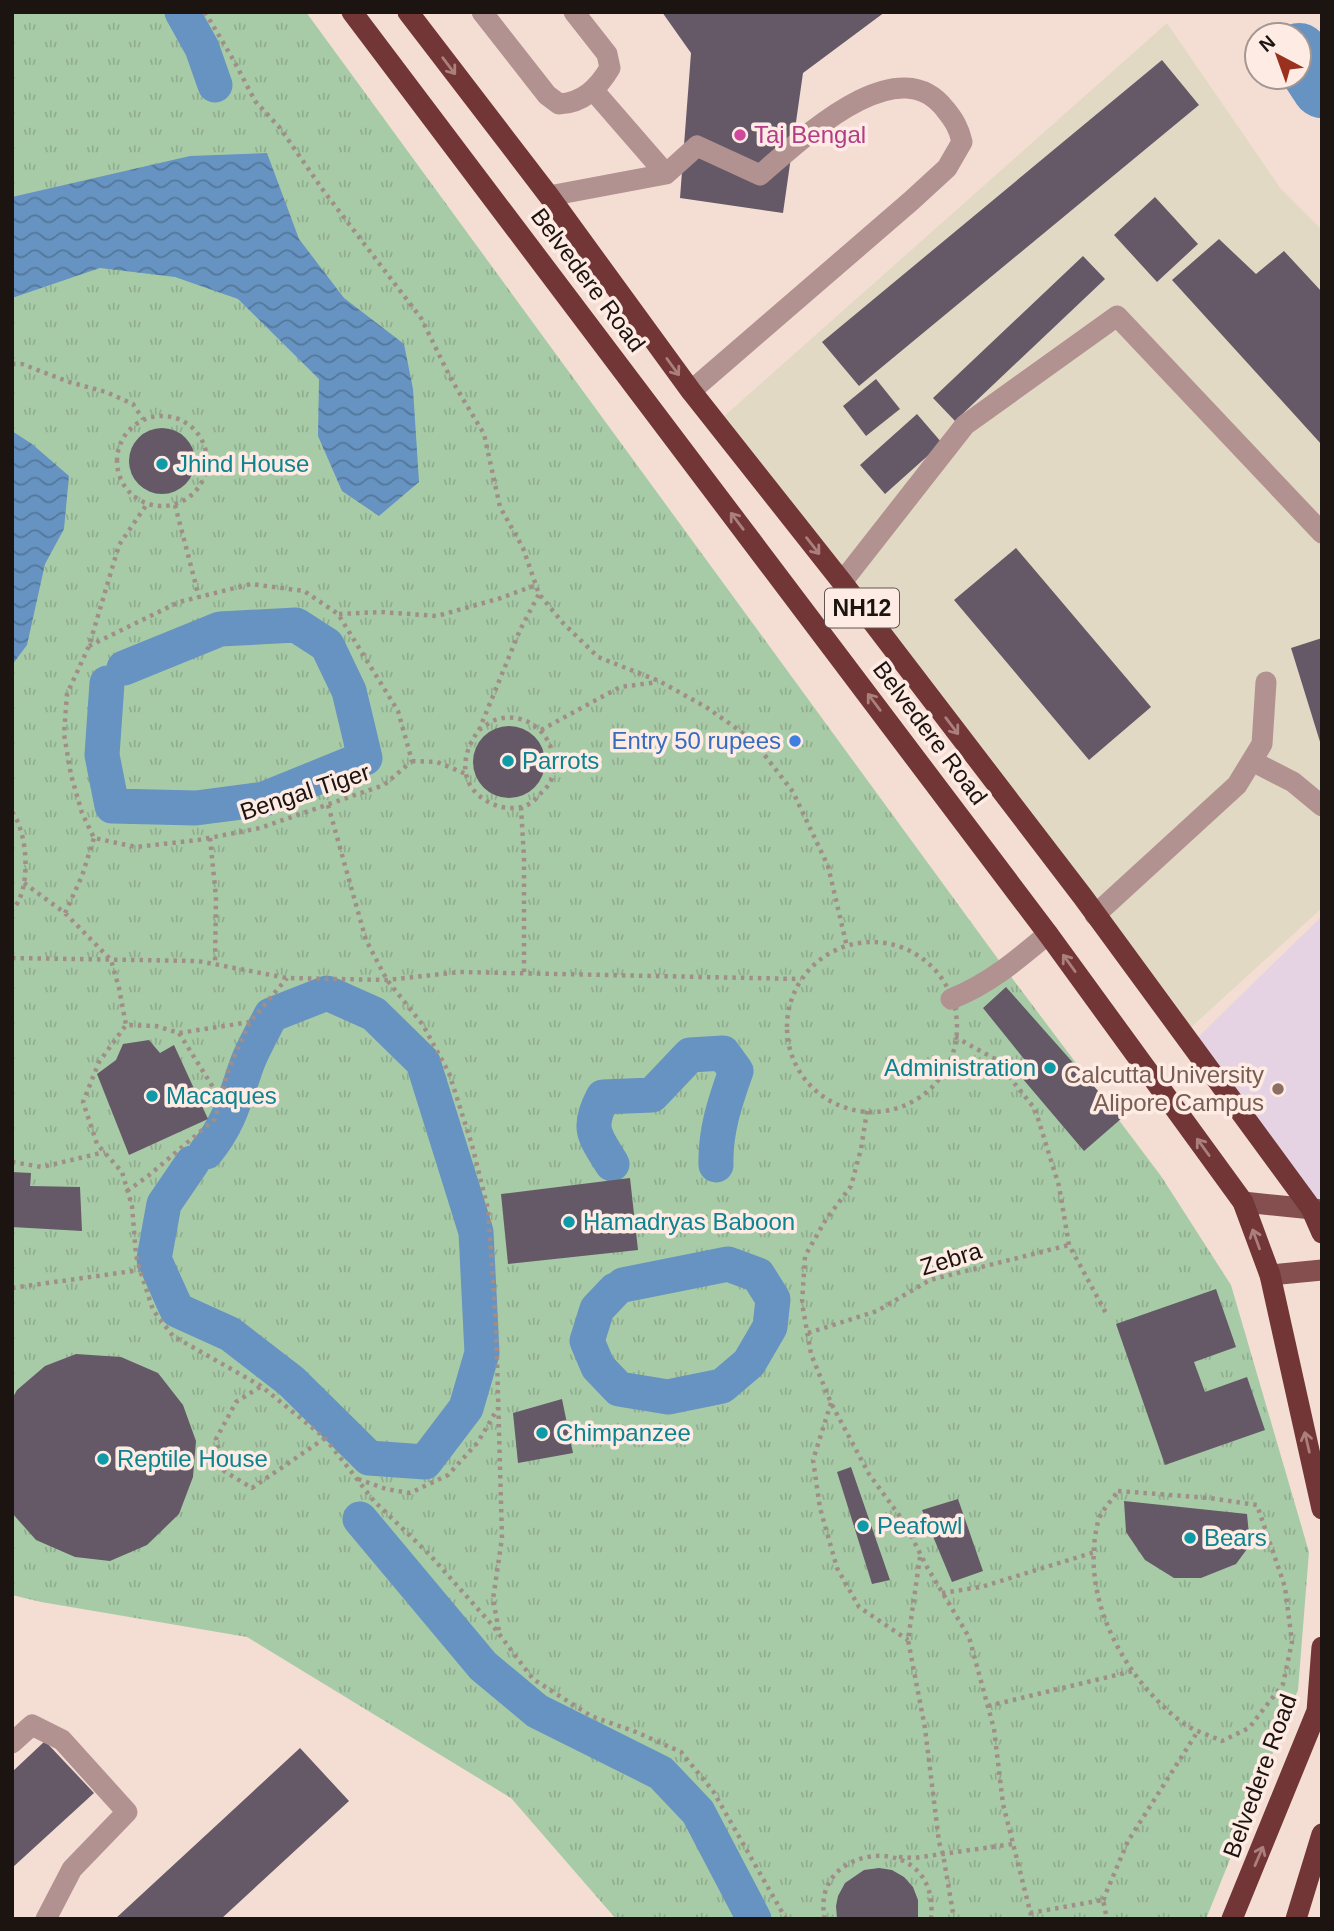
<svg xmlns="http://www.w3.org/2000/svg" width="1334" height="1931" font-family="Helvetica,sans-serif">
<defs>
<pattern id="grass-tufts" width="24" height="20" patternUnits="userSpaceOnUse" patternTransform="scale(1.75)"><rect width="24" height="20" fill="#a8cba7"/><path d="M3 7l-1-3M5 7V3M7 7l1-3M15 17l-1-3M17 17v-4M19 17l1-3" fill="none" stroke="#90ad8f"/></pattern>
<pattern id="water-waves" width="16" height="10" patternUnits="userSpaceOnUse" patternTransform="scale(1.75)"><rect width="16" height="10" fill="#6693c1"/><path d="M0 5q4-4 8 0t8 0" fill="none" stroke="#53779b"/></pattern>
</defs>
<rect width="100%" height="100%" fill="#f4ded4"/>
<path fill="#e2d9c4" d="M 1167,23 L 1281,189 L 1322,230 L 1322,908 L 1187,1031 L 722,418 Z"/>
<path fill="#e5d3e4" d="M 1322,916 L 1322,1240 L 1197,1038 Z"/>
<path fill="url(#grass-tufts)" d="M 12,12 L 306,12 L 1006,970 L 1161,1176 L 1231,1285 L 1309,1552 L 1298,1690 L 1206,1919 L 616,1919 L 511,1798 L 247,1637 L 41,1602 L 12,1595 Z"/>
<path fill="url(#water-waves)" d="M 267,153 L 299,239 L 344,298 L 404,344 L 413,389 L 419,482 L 379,516 L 342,491 L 318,436 L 319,379 L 238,299 L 175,277 L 100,268 L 12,298 L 12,197 L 190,156 Z
M 12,431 L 32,444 L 69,476 L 64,529 L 45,564 L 27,645 L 12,665 Z"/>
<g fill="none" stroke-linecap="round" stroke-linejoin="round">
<path stroke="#6693c1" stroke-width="35" d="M 182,12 L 202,48 L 215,85
M 107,683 L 102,755 L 112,806 L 196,808 L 264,799 L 365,758 L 349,691 L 327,645 L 296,625 L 220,629 L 124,668
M 192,1163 L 164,1204 L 154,1259 L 177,1310 L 230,1334 L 291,1381 L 369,1458 L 425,1462 L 466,1408 L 482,1353 L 476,1232 L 423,1062 L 374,1014 L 327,993 L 271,1015 C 263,1031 253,1048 247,1064 C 235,1098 230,1123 206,1152
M 612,1164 C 595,1136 586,1129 603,1097 L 652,1095 L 690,1055 L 723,1053 L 736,1071 C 725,1102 715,1131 716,1165
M 615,1290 L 597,1309 L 587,1341 L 598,1367 L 619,1389 L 668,1397 L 722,1386 L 749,1363 L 770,1327 L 773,1299 L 758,1275 L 728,1264 L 623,1285
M 360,1519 L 483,1666 L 537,1711 L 661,1773 L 698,1812 L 754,1919"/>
<path stroke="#6693c1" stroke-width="60" d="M 1299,53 L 1322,88"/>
</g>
<path fill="#655968" d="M 662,12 L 885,12 L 803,73 L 783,213 L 680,198 L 691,53 Z
M 1162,60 L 1199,105 L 859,386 L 822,342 Z
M 1155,197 L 1198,244 L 1157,282 L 1114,235 Z
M 1219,239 L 1256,274 L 1284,251 L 1322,292 L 1322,445 L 1172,280 Z
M 1083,256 L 1105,279 L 955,421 L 933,398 Z
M 876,379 L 900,409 L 866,436 L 843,406 Z
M 917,414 L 942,443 L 885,494 L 860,465 Z
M129 461a33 33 0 1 1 66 0a33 33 0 1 1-66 0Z
M 1016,548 L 1151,707 L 1089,760 L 954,600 Z
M 1322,638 L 1322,745 L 1321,745 L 1291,648 Z
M473 762a36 36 0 1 1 72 0a36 36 0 1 1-72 0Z
M 1006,987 L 1122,1118 L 1084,1151 L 1017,1072 L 1028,1064 L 983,1008 Z
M 149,1040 L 160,1053 L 174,1045 L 208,1119 L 129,1155 L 97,1074 L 116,1060 L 123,1044 Z
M 12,1172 L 31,1173 L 30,1186 L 80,1187 L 82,1231 L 12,1227 Z
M 630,1178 L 638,1250 L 508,1264 L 501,1194 Z
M 1216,1289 L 1236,1347 L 1194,1362 L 1205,1392 L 1247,1377 L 1265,1430 L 1165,1465 L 1116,1324 Z
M 76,1354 L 121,1357 L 158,1373 L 183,1405 L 196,1441 L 193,1477 L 179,1514 L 147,1545 L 110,1561 L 75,1557 L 36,1540 L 12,1513 L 12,1399 L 17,1390 L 45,1366 Z
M 562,1399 L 573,1453 L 518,1463 L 513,1413 Z
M 851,1467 L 890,1580 L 872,1584 L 837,1472 Z
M 958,1499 L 983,1571 L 952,1582 L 922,1510 Z
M 1124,1501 L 1247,1514 L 1250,1545 L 1236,1564 L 1201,1578 L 1174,1578 L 1145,1560 L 1126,1532 Z
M 45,1741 L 94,1793 L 12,1868 L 12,1772 Z
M 300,1748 L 349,1801 L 221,1919 L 115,1919 Z
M 879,1868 L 892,1870 L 904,1877 L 913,1887 L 918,1900 L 918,1919 L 837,1919 L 836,1906 L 838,1896 L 845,1883 L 864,1870 Z"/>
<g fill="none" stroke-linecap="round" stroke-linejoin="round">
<path stroke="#a08f88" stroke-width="4.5" stroke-dasharray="3.5 5" stroke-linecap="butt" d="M 205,12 L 234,61 L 255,101 L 280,128 L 323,190 L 421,318 L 451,379 L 484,434 L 500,507 L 523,548 L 539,594 L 563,623 L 598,657 L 659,681 L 706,707 L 753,740 L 793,792 L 828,866 L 847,947
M 12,364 L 22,364 L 69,382 L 106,392 L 133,404 L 143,419
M117 461a45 45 0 1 1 90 0a45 45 0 1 1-90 0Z
M 175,505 L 199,597
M 339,614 L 381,612 L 437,616 L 501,598 L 536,585
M 89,646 L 179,602 L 251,584 L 304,591 L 338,614 L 398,711 L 412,761 L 384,785 L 260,828 L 198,840 L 136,847 L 94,838 L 82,813 L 71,775 L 64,734 L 67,694 L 89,646 L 119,545 L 147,504
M 479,730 C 485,726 491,721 498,719 C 524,712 548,730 553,755 C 556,770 553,783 541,793 C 538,797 534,801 529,804 C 521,809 507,809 498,806 C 460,793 457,759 479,730 L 520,630 L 539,594
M 541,730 L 620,687 L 658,682
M 412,761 L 437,762 L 466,774
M 328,805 L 366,940 L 387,980 L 423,1025 L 449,1073 L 472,1145 L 488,1209 L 496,1323 L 502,1538 L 493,1599 L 499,1631
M 521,807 L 524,858 L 524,973
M 12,812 C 28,832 32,891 12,910
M 210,838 L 216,897 L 215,964
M 24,883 L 65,913 L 111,960 L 119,988 L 126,1025
M 65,913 L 82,876 L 94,838
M787 1027a85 85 0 1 1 170 0a85 85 0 1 1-170 0Z
M 12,958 L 198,961 L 287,978 L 387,980 L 460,972 L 801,979
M 250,1022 L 179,1033 L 156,1026 L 126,1025 L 99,1062 L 83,1102 L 97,1144 L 122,1172 L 132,1206 L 136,1255 L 140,1270 L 153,1310 L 173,1336 L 261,1386 L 325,1438 L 374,1501 L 429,1554 L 493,1626 L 533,1679 L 591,1716 L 636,1732 L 681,1752 L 713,1791 L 786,1919
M 179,1033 L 221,1100
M 955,1037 L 995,1059 L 1035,1109 L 1059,1186 L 1069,1245 L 1107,1315
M 867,1111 L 861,1149 L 851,1186 L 825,1221 L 805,1256 L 802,1303 L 811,1354 L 831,1403 L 869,1474 L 904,1522 L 927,1567 L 969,1637 L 994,1729 L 1003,1804 L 1032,1919
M 12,1162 L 42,1167 L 105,1152
M 127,1191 L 148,1176 L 215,1119 L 229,1068 L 250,1022 L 287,978
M 12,1288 L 140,1270
M 808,1333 L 877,1311 L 930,1280 L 1069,1245
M 260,1387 L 236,1402 L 216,1439 L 224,1471 L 252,1488 L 325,1438
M 831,1403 L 813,1460 L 820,1508 L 837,1568 L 859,1607 L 908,1640
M 358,1479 L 386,1489 L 410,1493 L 448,1475 L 478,1442 L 498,1408
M 1118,1491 L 1209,1498 L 1257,1505 L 1285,1587 L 1292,1642 L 1283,1684 L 1249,1728 L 1222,1741 C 1209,1735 1194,1731 1183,1723 C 1124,1679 1079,1597 1098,1522 C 1100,1512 1112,1500 1118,1491 Z
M 920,1557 L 908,1640 L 925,1728 L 939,1842 L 943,1854 L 954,1919
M 942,1593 L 981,1587 L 1095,1552
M 988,1706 L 1133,1671
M 899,1857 L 914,1858 L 1013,1844
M 1103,1900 L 1128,1841 L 1198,1731
M 1030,1913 L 1103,1900 L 1107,1919
M 825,1919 C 807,1843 941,1827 931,1919"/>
<path stroke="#b29291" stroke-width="21" d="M 482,12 L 547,95 L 559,104 C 583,103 598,88 610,68 L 607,54 L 574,12
M 666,174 L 697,146 L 760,175 C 800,141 897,46 945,109 C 954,120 959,128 962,142 L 947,168 L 911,201 L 691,391
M 549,196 L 666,174 L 593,90
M 842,582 L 965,425 L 1117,316 L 1322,533
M 1252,761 L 1293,782 L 1322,806
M 1095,915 L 1237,785 L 1262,744 L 1266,682
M 951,999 C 989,984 1017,960 1048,934
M 12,1743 L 32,1725 L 62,1740 L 127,1812 L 72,1869 L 46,1919"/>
<path stroke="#844f4e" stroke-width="21" d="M 1243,1202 L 1322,1210
M 1270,1275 L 1322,1270"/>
<path stroke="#723636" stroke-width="21" d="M 352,12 L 1048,934 L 1243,1202 L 1270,1275 L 1322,1509
M 408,12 L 549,196 L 691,391 L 842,582 L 1083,897 L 1311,1208 L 1322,1233
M 1232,1919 L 1317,1711 L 1322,1647
M 1296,1919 L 1322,1834"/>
</g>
<defs><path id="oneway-shaft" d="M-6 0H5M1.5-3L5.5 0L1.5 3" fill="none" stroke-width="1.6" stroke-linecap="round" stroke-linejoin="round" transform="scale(1.75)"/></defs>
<g stroke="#aa7f7c">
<use href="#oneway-shaft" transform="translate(449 66) rotate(53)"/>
<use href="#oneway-shaft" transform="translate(673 367) rotate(54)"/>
<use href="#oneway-shaft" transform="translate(737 521) rotate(-127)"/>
<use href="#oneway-shaft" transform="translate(813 546) rotate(52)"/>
<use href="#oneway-shaft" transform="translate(874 702) rotate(-127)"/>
<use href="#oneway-shaft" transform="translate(952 726) rotate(53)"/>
<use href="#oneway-shaft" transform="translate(1069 963) rotate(-126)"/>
<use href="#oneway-shaft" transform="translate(1203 1147) rotate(-126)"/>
<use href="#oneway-shaft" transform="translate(1256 1239) rotate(-110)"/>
<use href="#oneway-shaft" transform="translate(1307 1442) rotate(-103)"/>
<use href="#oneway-shaft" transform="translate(1259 1856) rotate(-67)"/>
</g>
<circle fill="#d1479c" stroke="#feece4" stroke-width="2.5" cx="740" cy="135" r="7"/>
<g fill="#0f9aa8" stroke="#feece4" stroke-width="2.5">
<circle cx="162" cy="464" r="7"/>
<circle cx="508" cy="761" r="7"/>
<circle cx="1050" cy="1068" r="7"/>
<circle cx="152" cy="1096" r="7"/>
<circle cx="569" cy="1222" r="7"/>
<circle cx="542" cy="1433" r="7"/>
<circle cx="103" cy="1459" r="7"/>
<circle cx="863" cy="1526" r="7"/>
<circle cx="1190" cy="1538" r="7"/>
</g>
<circle fill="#3f7fe0" stroke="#feece4" stroke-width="2.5" cx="795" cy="741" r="7"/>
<circle fill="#8d6e63" stroke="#feece4" stroke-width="2.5" cx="1278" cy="1089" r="7"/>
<g text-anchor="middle" stroke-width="7" stroke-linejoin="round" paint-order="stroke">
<rect fill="#feece4" stroke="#605550" stroke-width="2" x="825" y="588.5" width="74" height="39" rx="5"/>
<g font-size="23" font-weight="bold" fill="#1c1411">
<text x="862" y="616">NH12</text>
</g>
<g font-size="24" fill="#b23c85" stroke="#feece4" text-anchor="start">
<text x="754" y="143">Taj Bengal</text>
</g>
<g font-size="24" fill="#1c1411" stroke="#feece4">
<text transform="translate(588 280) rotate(53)" y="8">Belvedere Road</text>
<text transform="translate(930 733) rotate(53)" y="8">Belvedere Road</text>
<text transform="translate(305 792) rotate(-18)" y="8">Bengal Tiger</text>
<text transform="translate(951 1259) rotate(-17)" y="8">Zebra</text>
<text transform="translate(1260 1776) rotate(-70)" y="8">Belvedere Road</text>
</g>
<g font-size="24" fill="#0d838f" stroke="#feece4" text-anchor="start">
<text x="176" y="472">Jhind House</text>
<text x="522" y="769">Parrots</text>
<text x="1036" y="1076" text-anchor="end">Administration</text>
<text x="166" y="1104">Macaques</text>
<text x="583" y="1230">Hamadryas Baboon</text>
<text x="556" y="1441">Chimpanzee</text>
<text x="117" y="1467">Reptile House</text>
<text x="877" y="1534">Peafowl</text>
<text x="1204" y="1546">Bears</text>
</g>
<g font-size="24" fill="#366cbe" stroke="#feece4" text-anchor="end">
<text x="781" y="749">Entry 50 rupees</text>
</g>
<g font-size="24" fill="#785e54" stroke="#feece4" text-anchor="end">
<text x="1264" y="1083">Calcutta University<tspan x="1264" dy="28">Alipore Campus</tspan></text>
</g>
</g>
<rect width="1334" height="1931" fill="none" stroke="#1c1411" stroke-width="28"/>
<g transform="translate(1278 56) rotate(319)"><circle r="33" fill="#feece4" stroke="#a49690" stroke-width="2"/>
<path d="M0-5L12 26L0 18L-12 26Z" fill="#9a311f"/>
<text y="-10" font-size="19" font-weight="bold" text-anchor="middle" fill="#1c1411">N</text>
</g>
</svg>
